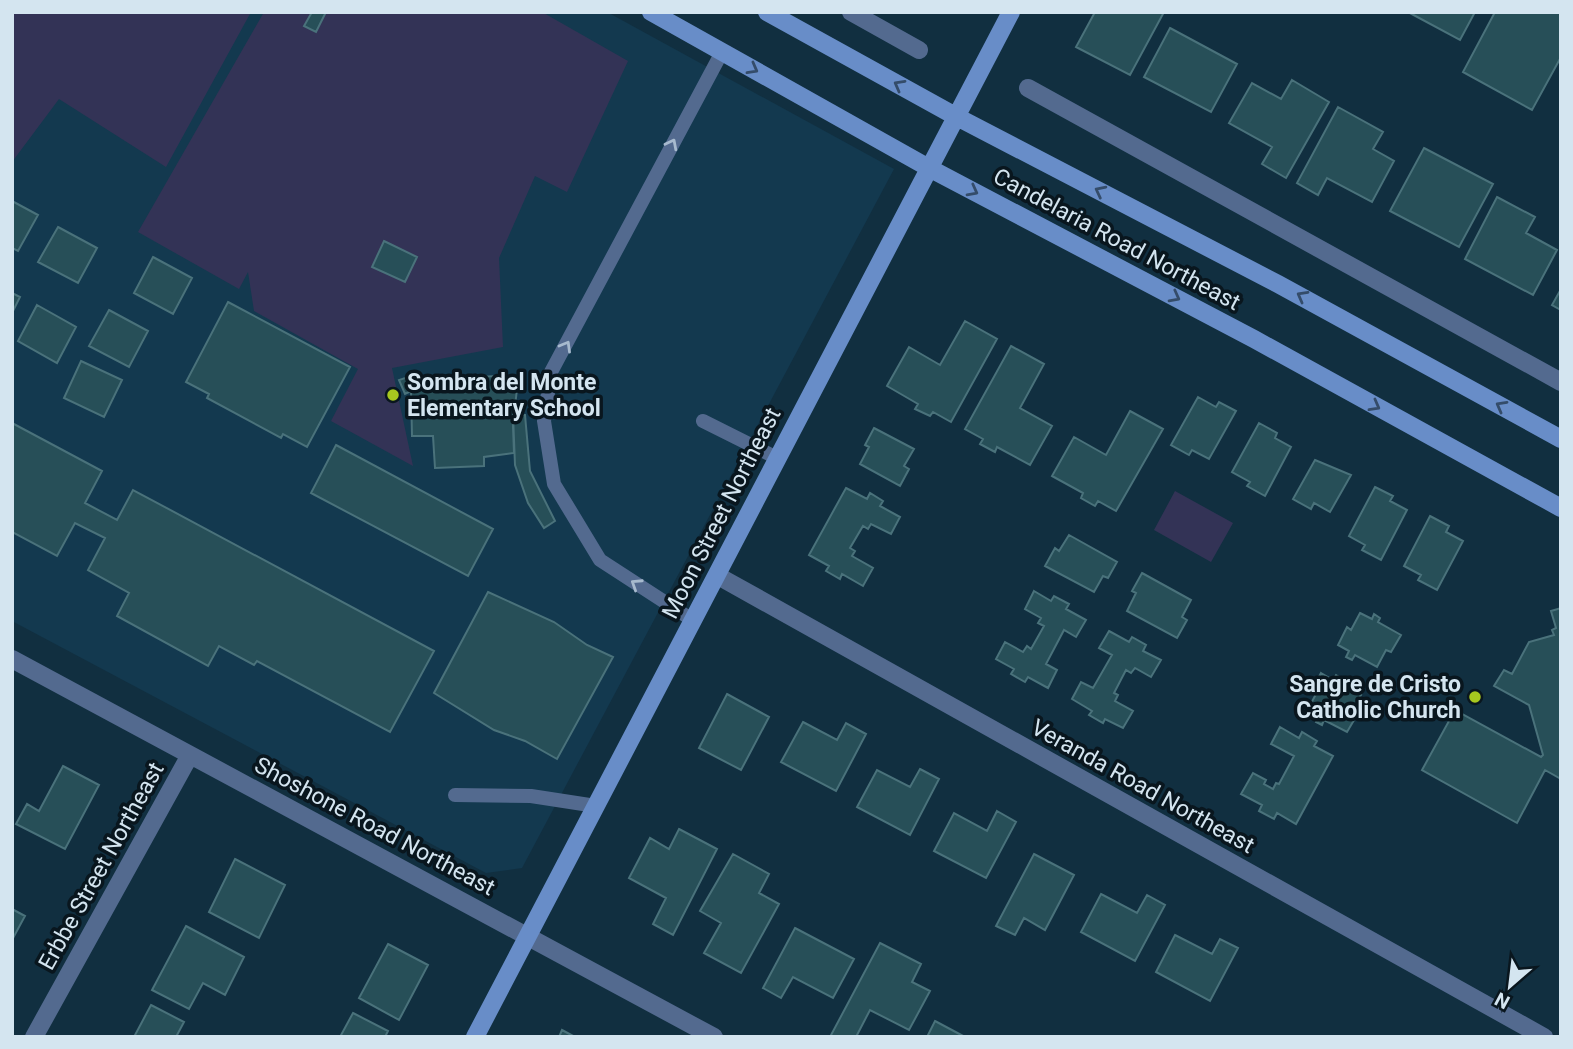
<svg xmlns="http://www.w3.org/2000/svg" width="1573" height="1049" font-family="Roboto,sans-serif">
<rect width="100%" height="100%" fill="#112f40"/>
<path fill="#13394f" d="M 12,12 L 607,12 L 894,169 L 522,868 L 486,873 L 12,621 Z"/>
<path fill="#333356" d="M 12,12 L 251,12 L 166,167 L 59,99 L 12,162 Z
M 264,12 L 542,12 L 628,61 L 567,192 L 535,176 L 499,258 L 503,347 L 392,368 L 413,466 L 331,421 L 358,369 L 254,311 L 248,272 L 239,289 L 138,232 Z
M 1175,491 L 1233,523 L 1211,562 L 1154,530 Z"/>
<path fill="#274f58" stroke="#4a727b" stroke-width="2" d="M 312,12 L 326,12 L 316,32 L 304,26 Z
M 1095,12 L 1164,12 L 1130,75 L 1076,47 Z
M 1408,12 L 1475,12 L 1460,40 Z
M 1495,12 L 1561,12 L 1561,57 L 1532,110 L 1463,72 Z
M 1170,28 L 1237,64 L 1211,112 L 1144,77 Z
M 1292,80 L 1329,102 L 1286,178 L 1262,164 L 1272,147 L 1229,123 L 1252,83 L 1281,99 Z
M 1338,107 L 1383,132 L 1373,149 L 1394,161 L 1372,202 L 1327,178 L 1318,195 L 1297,183 Z
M 1424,148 L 1493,184 L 1459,247 L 1390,211 Z
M 1497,197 L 1535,217 L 1526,233 L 1557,250 L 1533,295 L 1465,259 Z
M 12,201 L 38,215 L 18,251 L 12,248 Z
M 58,227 L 97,248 L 78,283 L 38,262 Z
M 384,241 L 417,257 L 405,282 L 372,267 Z
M 153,257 L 192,278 L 173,314 L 134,293 Z
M 1561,289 L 1561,310 L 1552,305 Z
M 12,293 L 20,297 L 12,313 Z
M 228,302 L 350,367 L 307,447 L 283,434 L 281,438 L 207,398 L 209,394 L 186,382 Z
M 37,305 L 76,327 L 57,363 L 18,341 Z
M 109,310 L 148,331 L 129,367 L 89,346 Z
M 965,321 L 997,339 L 951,422 L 933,412 L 930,416 L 915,409 L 918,404 L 887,386 L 909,347 L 940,365 Z
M 1011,346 L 1044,364 L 1020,408 L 1052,426 L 1030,465 L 997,447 L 995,452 L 980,444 L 983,439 L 965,429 Z
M 81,361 L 122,380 L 104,417 L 64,398 Z
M 414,375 L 415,380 L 497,376 L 496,382 L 504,383 L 505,376 L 518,379 L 513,426 L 514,453 L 484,457 L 484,466 L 435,468 L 433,436 L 412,436 L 411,391 L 405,394 L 399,380 Z
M 1198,397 L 1216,407 L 1219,402 L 1236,411 L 1209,459 L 1192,450 L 1189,455 L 1171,445 Z
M 1130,411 L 1163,429 L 1116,511 L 1098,501 L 1095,506 L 1081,498 L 1083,493 L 1052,476 L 1074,437 L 1106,455 Z
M 513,415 L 525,415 L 530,471 L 555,521 L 544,528 L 528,503 L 515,465 Z
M 12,423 L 102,471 L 85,503 L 117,520 L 133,490 L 434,651 L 390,732 L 257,661 L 254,665 L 219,646 L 208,666 L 117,616 L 129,593 L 88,570 L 105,538 L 75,523 L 57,556 L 12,532 Z
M 1259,423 L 1277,433 L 1275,438 L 1291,447 L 1265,496 L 1247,486 L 1250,482 L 1232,472 Z
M 874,428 L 914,449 L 904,466 L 909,469 L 900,486 L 860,464 L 869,447 L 865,445 Z
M 336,445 L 493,529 L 468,576 L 311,493 Z
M 1315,460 L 1351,475 L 1330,512 L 1314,503 L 1311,509 L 1293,499 Z
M 1375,487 L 1393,496 L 1390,501 L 1407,510 L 1381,560 L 1362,550 L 1365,545 L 1349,536 Z
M 846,488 L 867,499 L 870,493 L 883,501 L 880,506 L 900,517 L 891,534 L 871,524 L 868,529 L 863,526 L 850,548 L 855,551 L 852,556 L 873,568 L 863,586 L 842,574 L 840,579 L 826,571 L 829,566 L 809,555 Z
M 1430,516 L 1449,526 L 1446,532 L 1463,541 L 1437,590 L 1418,580 L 1421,575 L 1404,566 Z
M 1069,535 L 1117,562 L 1108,578 L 1103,576 L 1094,592 L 1045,566 L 1055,548 L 1059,551 Z
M 1142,573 L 1191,600 L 1182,617 L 1187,620 L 1177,638 L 1127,611 L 1136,593 L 1132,591 Z
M 1034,591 L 1051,601 L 1054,596 L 1069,604 L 1066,609 L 1086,620 L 1076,637 L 1064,630 L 1046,664 L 1057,670 L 1048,688 L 1028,677 L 1025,682 L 1011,674 L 1014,669 L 996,659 L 1005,642 L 1023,652 L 1027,646 L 1031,649 L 1044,626 L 1038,623 L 1041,618 L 1025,609 Z
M 488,592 L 554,622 L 587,645 L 613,657 L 557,759 L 525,741 L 494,730 L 434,693 Z
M 1561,608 L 1561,779 L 1545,770 L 1517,823 L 1422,770 L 1455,710 L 1541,757 L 1543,755 L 1529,705 L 1494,686 L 1504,670 L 1512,674 L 1529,642 L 1554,635 L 1552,630 L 1556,628 L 1551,611 Z
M 1360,613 L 1372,619 L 1374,614 L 1380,618 L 1378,622 L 1401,635 L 1391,652 L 1386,650 L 1377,667 L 1355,655 L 1352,660 L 1346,657 L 1349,651 L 1338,645 L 1347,627 L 1351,630 Z
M 1109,631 L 1129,642 L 1132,637 L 1146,645 L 1143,651 L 1161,660 L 1151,677 L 1135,668 L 1131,673 L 1126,670 L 1114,693 L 1118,695 L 1115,701 L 1133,711 L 1123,728 L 1105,719 L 1103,723 L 1089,715 L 1092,711 L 1072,699 L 1081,682 L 1093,688 L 1112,655 L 1099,648 Z
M 1321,673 L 1333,680 L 1336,675 L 1341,678 L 1338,683 L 1361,695 L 1352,712 L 1357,715 L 1347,732 L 1324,720 L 1322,725 L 1316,722 L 1318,717 L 1307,711 L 1316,694 L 1311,692 Z
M 727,694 L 769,717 L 741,770 L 699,748 Z
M 803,722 L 837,740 L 846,723 L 866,734 L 836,791 L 781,762 Z
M 1280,727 L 1299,738 L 1302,732 L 1317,741 L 1314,746 L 1333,756 L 1296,824 L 1277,813 L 1274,819 L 1259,811 L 1262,805 L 1241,794 L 1253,773 L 1266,780 L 1264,784 L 1273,789 L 1276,783 L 1279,784 L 1294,756 L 1271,744 Z
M 63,766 L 99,785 L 65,849 L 16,824 L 27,804 L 39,811 Z
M 920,769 L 939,779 L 910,835 L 857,807 L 877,770 L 910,787 Z
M 997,811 L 1016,822 L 986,878 L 934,851 L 954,813 L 987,831 Z
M 679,829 L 717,849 L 673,935 L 653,924 L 666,898 L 629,878 L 650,838 L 669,849 Z
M 733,854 L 769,874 L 759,893 L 779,904 L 741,973 L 704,953 L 721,923 L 700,911 Z
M 1034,854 L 1074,875 L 1045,930 L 1024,918 L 1015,935 L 996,926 Z
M 235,859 L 285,885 L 259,938 L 209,912 Z
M 1101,894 L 1137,913 L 1147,895 L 1165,905 L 1135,961 L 1081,932 Z
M 12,909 L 25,916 L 12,940 Z
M 186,926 L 244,957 L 225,995 L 203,983 L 189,1009 L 152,990 Z
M 795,928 L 854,959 L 833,998 L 793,977 L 781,998 L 763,988 Z
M 1175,935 L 1212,954 L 1220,939 L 1238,948 L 1210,1001 L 1156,972 Z
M 880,943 L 921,964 L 912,982 L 930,991 L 909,1030 L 870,1010 L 856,1037 L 830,1037 Z
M 388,944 L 428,965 L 399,1020 L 359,998 Z
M 151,1005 L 184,1022 L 176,1037 L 134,1037 Z
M 353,1013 L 388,1031 L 385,1037 L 340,1037 Z
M 935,1021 L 965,1037 L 927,1037 Z
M 562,1030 L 575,1037 L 559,1037 Z"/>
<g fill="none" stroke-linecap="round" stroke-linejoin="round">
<path stroke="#536a8f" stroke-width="14" d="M 703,421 L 777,458
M 694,621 L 600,560 L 554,484 L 544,421 L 551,372 L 722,52
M 455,795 L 531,796 L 596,806"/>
<path stroke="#536a8f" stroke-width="18" d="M 851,12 L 919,50
M 1028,88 L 1561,382
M 718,576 L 1544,1037
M 12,659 L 714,1037
M 34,1037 L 190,755"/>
<path stroke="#688dc8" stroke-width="18" d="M 651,12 L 929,168 L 1254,339 L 1561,508
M 767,12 L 957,117 L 1278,284 L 1561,439
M 475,1037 L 1011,12"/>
</g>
<defs><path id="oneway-chevron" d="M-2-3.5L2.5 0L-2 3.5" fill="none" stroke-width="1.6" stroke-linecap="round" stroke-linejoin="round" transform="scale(1.75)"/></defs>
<g stroke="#344c6a">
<use href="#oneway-chevron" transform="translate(753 69) rotate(29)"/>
<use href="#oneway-chevron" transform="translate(899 85) rotate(-151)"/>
<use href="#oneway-chevron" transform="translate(973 191) rotate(28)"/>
<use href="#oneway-chevron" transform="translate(1100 191) rotate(-153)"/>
<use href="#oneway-chevron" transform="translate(1302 296) rotate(-151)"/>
<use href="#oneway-chevron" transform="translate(1175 297) rotate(28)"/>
<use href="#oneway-chevron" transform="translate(1375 406) rotate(29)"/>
<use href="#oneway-chevron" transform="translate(1501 406) rotate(-151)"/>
</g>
<g stroke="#a7bace">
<use href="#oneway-chevron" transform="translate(672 144) rotate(-63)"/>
<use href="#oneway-chevron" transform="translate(566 346) rotate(-60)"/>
<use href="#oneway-chevron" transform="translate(636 584) rotate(-147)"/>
</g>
<g fill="#a7c81f" stroke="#09161e" stroke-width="2.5">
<circle cx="393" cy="395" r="7"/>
<circle cx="1475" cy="697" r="7"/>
</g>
<g text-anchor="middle" stroke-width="7" stroke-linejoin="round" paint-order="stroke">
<g font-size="23" fill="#d4e5f0" stroke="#09161e">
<text transform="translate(1117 239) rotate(28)" y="8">Candelaria Road Northeast</text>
<text transform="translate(721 513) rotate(-63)" y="8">Moon Street Northeast</text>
<text transform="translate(1143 786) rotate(29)" y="8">Veranda Road Northeast</text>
<text transform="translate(375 826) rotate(28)" y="8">Shoshone Road Northeast</text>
<text transform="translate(101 866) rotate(-61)" y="8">Erbbe Street Northeast</text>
</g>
<g font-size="23" font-weight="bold" fill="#d4e5f0" stroke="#09161e" text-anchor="start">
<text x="407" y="390">Sombra del Monte<tspan x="407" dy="26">Elementary School</tspan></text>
<text x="1461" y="692" text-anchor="end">Sangre de Cristo<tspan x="1461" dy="26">Catholic Church</tspan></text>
</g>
</g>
<rect width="1573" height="1049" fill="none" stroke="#d4e5f0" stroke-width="28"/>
<g transform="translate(1510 986) rotate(208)" stroke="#09161e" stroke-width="5" paint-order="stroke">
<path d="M0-5L12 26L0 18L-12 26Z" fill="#d4e5f0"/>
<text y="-10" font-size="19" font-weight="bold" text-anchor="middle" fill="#d4e5f0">N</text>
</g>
</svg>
